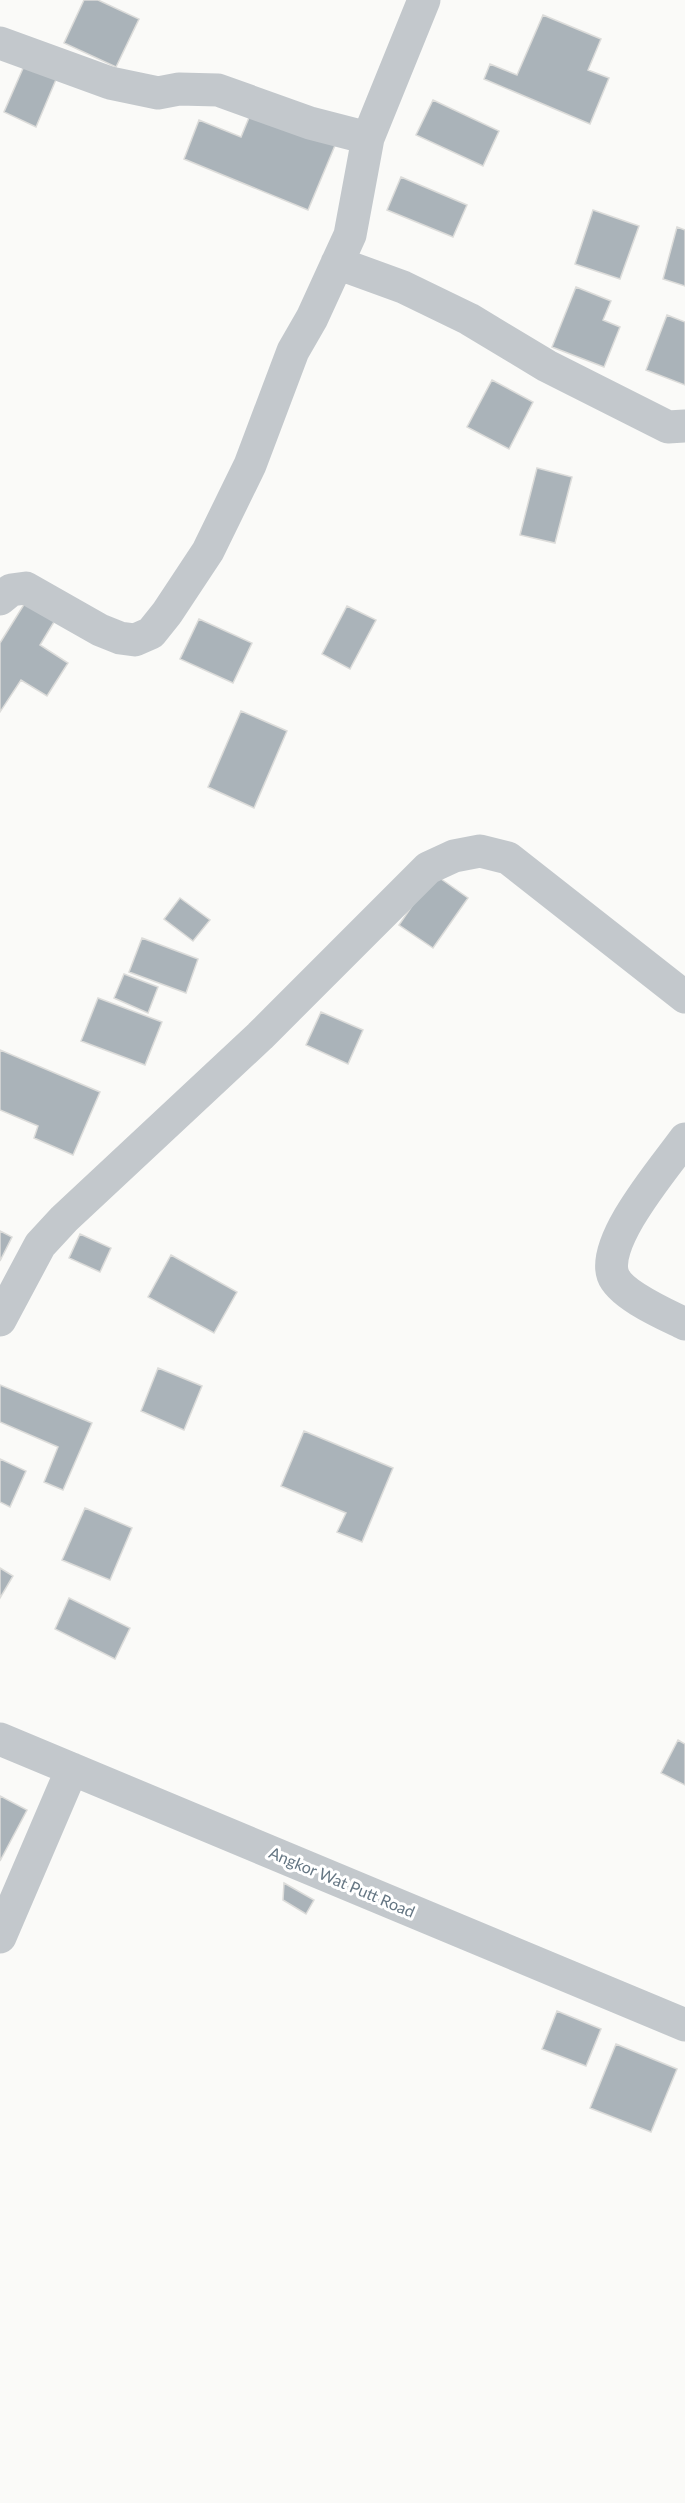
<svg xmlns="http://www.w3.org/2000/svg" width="685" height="2503" font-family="Lato,sans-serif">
<rect width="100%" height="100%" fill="#fafaf8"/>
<path fill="#aab3b9" stroke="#dcdcda" stroke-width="1.5" d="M 84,0 L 98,0 L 139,19 L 116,67 L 64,43 Z
M 543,15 L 601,39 L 588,70 L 609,78 L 590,124 L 484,79 L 490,64 L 517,75 Z
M 24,66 L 60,70 L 36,127 L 4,112 Z
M 433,100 L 499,131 L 483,166 L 416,135 Z
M 253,108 L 336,143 L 308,210 L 184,159 L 199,120 L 241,137 Z
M 401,177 L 467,205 L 453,237 L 387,210 Z
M 593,210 L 639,226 L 620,279 L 575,264 Z
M 677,227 L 685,230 L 685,286 L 663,279 Z
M 576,287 L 611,301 L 603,320 L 620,327 L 604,367 L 552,347 Z
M 667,315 L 685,322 L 685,385 L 646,370 Z
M 492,380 L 533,402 L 509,449 L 467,427 Z
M 537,468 L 572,477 L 555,543 L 520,535 Z
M 28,598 L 57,617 L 40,645 L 68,663 L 47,696 L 21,680 L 0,712 L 0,643 Z
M 347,606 L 376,620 L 350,669 L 322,654 Z
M 199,619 L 252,643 L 233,683 L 180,659 Z
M 241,711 L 287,731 L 254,808 L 208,787 Z
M 434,874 L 468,898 L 433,948 L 399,925 Z
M 180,898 L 210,920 L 193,941 L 164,919 Z
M 142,938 L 198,959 L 186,993 L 129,972 Z
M 124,974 L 158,987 L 148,1013 L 114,998 Z
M 98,998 L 162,1022 L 145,1065 L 81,1041 Z
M 321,1012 L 363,1030 L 348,1064 L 306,1045 Z
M 0,1050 L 100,1092 L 73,1155 L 34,1138 L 38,1126 L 0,1110 Z
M 0,1231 L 12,1237 L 0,1261 Z
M 80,1234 L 111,1248 L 100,1272 L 69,1258 Z
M 171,1255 L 237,1292 L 214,1333 L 148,1297 Z
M 158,1368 L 202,1386 L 184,1430 L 141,1411 Z
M 0,1385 L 92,1423 L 63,1490 L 44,1482 L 58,1447 L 0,1422 Z
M 304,1431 L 393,1468 L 362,1542 L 337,1532 L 346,1513 L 281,1486 Z
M 0,1459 L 26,1471 L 10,1507 L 0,1502 Z
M 85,1508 L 132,1528 L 110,1580 L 62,1560 Z
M 0,1568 L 13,1576 L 0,1598 Z
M 69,1598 L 130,1628 L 115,1659 L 55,1629 Z
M 678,1740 L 685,1744 L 685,1785 L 661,1773 Z
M 0,1796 L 27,1810 L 0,1861 Z
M 284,1883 L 314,1900 L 306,1914 L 283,1900 Z
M 557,2011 L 601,2029 L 586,2066 L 542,2049 Z
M 616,2044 L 677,2069 L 651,2132 L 590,2108 Z"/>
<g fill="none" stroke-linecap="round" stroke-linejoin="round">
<path stroke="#c3c8cc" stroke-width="33" d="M 0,43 L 110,83 L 158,93 L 179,89 L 218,90 L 310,123 L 368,138
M 337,263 L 403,287 L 469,319 L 547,366 L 668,427 L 685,426
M 0,599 L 11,590 L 26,588 L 100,630 L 120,638 L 135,640 L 151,633 L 167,613 L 208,551 L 250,465 L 293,351 L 312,318 L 350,235 L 368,138 L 424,0
M 685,1139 C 665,1167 601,1241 613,1275 C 620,1295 667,1315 685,1324
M 0,1320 L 40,1245 L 64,1219 L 260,1036 L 428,868 L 454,856 L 480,851 L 508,858 L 685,997
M 0,1739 L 685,2025
M 0,1937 L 72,1769"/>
</g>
<g text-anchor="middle" stroke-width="6" stroke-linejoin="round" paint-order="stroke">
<g font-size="16" fill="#657683" stroke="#fff">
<text transform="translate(342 1882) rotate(23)" y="6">Angkor Wat Putt Road</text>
</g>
</g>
</svg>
